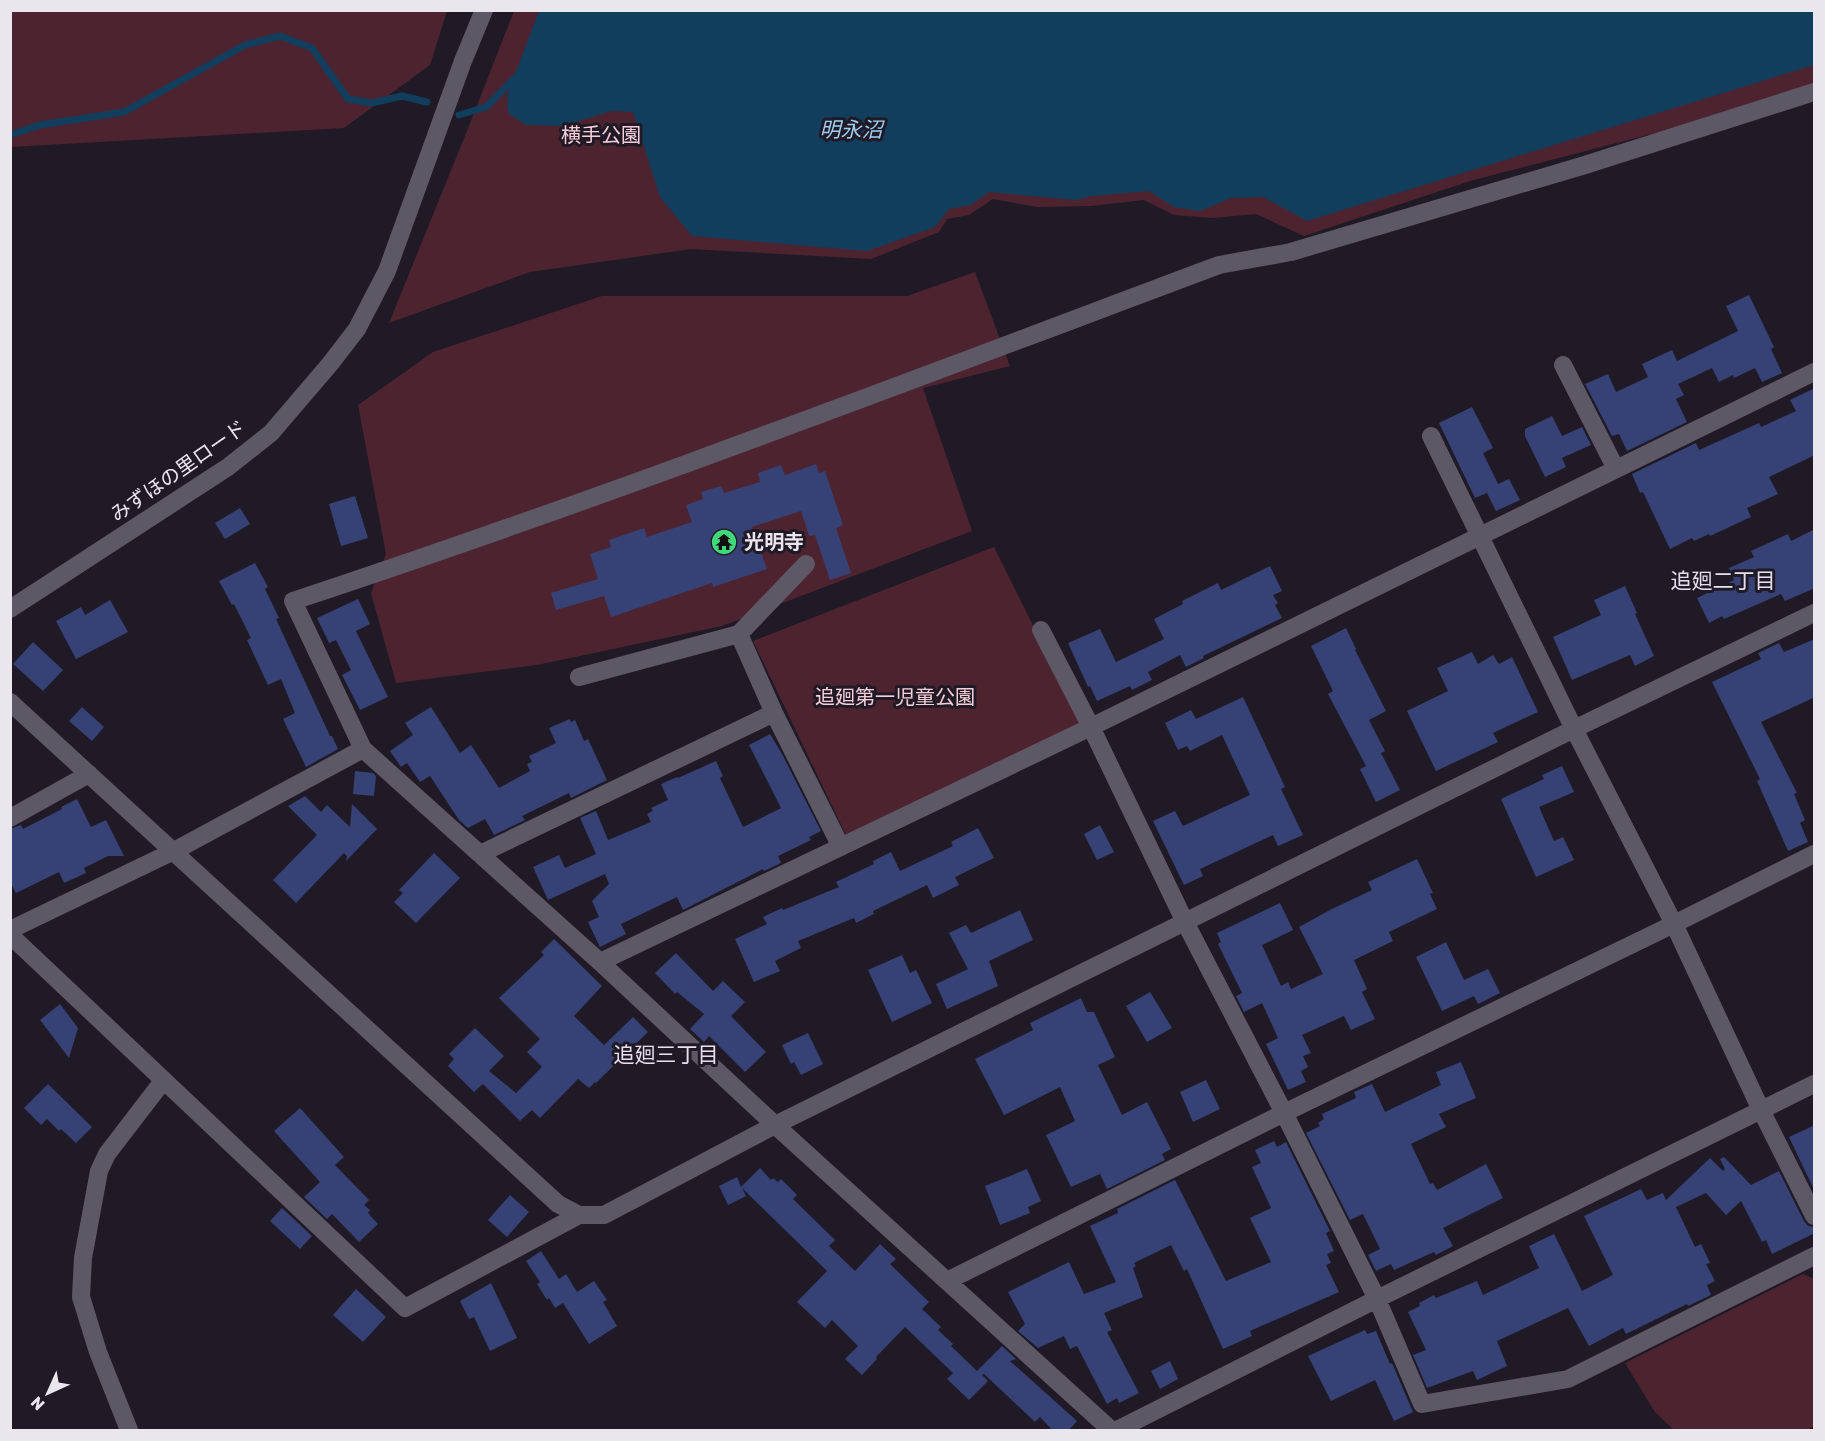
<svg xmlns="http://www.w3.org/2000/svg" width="1825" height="1441" font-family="Rubik,'Noto Sans JP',sans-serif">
<rect width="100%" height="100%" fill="#1f1a26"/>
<path fill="#4e2330" d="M 10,11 L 11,10 L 447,11 L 430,65 L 344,128 L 11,147 Z
M 514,11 L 1814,11 L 1814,92 L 1470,181 L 1304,236 L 1256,214 L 1213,218 L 1174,215 L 1144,200 L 1091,206 L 1037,207 L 993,199 L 969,215 L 947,219 L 939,232 L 871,259 L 691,249 L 530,272 L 389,323 L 467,131 Z
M 975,272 L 1010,366 L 923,388 L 972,531 L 722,626 L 537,665 L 396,683 L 371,593 L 386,554 L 358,405 L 433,352 L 602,296 L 907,296 Z
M 994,547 L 1082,724 L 846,835 L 753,641 Z
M 1803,1274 L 1814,1279 L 1814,1426 L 1808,1430 L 1674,1430 L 1655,1412 L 1625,1363 Z"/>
<path fill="#113e5c" d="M 539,11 L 1814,10 L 1814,65 L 1307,221 L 1263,197 L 1231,198 L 1200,211 L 1174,207 L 1149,191 L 1092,196 L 1076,200 L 989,192 L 971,205 L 949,209 L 935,227 L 867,251 L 692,236 L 660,197 L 633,112 L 611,111 L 563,126 L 526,125 L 508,113 L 507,95 Z"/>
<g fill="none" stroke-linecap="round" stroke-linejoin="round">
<path stroke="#113e5c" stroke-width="7" d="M 459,115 L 486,107 L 519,74
M 10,135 L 40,125 L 124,112 L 245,45 L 280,36 L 312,48 L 348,99 L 372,103 L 402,96 L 427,102"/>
</g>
<path fill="#364175" d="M 1749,295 L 1774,347 L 1771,349 L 1782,373 L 1762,382 L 1755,368 L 1734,378 L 1733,375 L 1719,382 L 1712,368 L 1678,384 L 1684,395 L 1676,399 L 1687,422 L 1627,451 L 1619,434 L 1612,436 L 1585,384 L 1608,374 L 1616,392 L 1648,377 L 1642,364 L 1672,350 L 1677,361 L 1738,331 L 1726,306 Z
M 1815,388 L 1815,455 L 1769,477 L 1778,494 L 1747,508 L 1751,517 L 1710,536 L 1709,534 L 1694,541 L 1692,538 L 1670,549 L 1643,492 L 1640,493 L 1632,474 L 1696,443 L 1699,450 L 1759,423 L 1761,427 L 1796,411 L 1790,400 Z
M 1472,407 L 1493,448 L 1483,453 L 1498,484 L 1509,479 L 1520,500 L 1496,511 L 1487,493 L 1475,498 L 1439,423 Z
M 1552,416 L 1562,436 L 1582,427 L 1591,445 L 1562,458 L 1566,467 L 1545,477 L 1525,436 L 1525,429 Z
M 816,464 L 819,473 L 825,471 L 843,525 L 836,528 L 851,573 L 830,580 L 815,535 L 809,536 L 801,511 L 752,527 L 767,569 L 713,587 L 712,583 L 611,617 L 604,596 L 556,610 L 551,593 L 598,579 L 590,554 L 611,547 L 609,540 L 644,528 L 647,537 L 692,522 L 686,505 L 703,499 L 701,492 L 721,486 L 724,493 L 760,482 L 758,473 L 781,465 L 785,475 Z
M 355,496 L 368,538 L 341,546 L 329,504 Z
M 240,508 L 250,524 L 225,539 L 215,523 Z
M 1815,529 L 1815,588 L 1785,601 L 1781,594 L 1724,619 L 1722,616 L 1709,623 L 1697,598 L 1734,580 L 1729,568 L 1754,557 L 1751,551 L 1788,534 L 1791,541 Z
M 255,563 L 268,587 L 265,589 L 279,618 L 276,619 L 330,736 L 332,736 L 338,749 L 306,767 L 283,719 L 295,713 L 281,679 L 268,685 L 247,640 L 251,638 L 234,604 L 232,605 L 219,581 Z
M 1270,566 L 1282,591 L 1273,595 L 1278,603 L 1275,605 L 1282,618 L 1203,656 L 1204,658 L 1186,667 L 1180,655 L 1148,672 L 1152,680 L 1132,690 L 1130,686 L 1097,701 L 1090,686 L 1088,687 L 1068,643 L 1100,629 L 1116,662 L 1164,639 L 1154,619 L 1183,604 L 1182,601 L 1218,583 L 1221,590 Z
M 1625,586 L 1637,613 L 1635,614 L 1654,656 L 1635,666 L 1630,655 L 1572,680 L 1553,637 L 1601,615 L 1594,600 Z
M 358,599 L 370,624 L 356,631 L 388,697 L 360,710 L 342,675 L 351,670 L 336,640 L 329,643 L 317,618 Z
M 110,600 L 128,632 L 76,659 L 56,621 L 81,607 L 85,615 Z
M 1346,628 L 1356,649 L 1355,650 L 1386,711 L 1369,720 L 1385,751 L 1381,753 L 1400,790 L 1376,802 L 1360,769 L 1366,766 L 1328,694 L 1333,691 L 1311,646 Z
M 1815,639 L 1815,697 L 1761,722 L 1797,793 L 1794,794 L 1805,820 L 1800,823 L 1808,842 L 1788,851 L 1757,781 L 1760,779 L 1712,682 L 1761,659 L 1758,653 L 1779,643 L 1784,652 Z
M 33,642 L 63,670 L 43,691 L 13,664 Z
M 1472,652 L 1478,664 L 1493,655 L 1499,664 L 1512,657 L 1538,712 L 1493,733 L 1498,742 L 1436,771 L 1407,711 L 1448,691 L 1437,668 Z
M 1243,697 L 1285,787 L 1281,789 L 1303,835 L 1278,846 L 1273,835 L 1200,869 L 1203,876 L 1184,885 L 1153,821 L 1175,811 L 1183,826 L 1250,795 L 1222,735 L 1190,751 L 1187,746 L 1178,750 L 1165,723 L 1191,710 L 1196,719 Z
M 82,707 L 104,727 L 92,741 L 69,721 Z
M 431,707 L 460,753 L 471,745 L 499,788 L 530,771 L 527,764 L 532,762 L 529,756 L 556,743 L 549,728 L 570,719 L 571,722 L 575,720 L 584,741 L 588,739 L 607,780 L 571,798 L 569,793 L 522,816 L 525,820 L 494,835 L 485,819 L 468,828 L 459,820 L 430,776 L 420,782 L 407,763 L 401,767 L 390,751 L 413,735 L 405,723 Z
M 770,734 L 782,754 L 821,831 L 809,837 L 811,840 L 778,856 L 781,863 L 764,871 L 763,869 L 683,910 L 677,897 L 621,924 L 626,934 L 600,947 L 588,922 L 599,917 L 592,901 L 609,884 L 605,874 L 548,900 L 533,867 L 559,855 L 565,868 L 596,854 L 580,818 L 596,811 L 608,840 L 651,822 L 647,814 L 653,811 L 651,808 L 668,800 L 661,784 L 677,777 L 678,778 L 716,761 L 723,776 L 720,778 L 743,827 L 781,808 L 749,745 Z
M 1562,766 L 1574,792 L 1539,807 L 1554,841 L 1563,837 L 1574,860 L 1536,877 L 1501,799 L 1544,779 L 1542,775 Z
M 355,771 L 373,773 L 376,776 L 374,796 L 353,794 Z
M 305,796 L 321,812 L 327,805 L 350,827 L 352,804 L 377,829 L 346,861 L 347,856 L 344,853 L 296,903 L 273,880 L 317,835 L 288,806 Z
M 77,799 L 91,827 L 106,820 L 124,856 L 108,856 L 84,868 L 86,873 L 64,883 L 59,872 L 16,893 L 10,882 L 10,829 L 21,825 L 23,829 L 62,809 L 61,807 Z
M 1100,825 L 1114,852 L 1097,860 L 1084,834 Z
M 978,828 L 994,858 L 955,877 L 959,885 L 933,898 L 927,885 L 873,911 L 874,914 L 856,923 L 854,918 L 798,941 L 801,948 L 775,961 L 780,971 L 754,982 L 735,939 L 767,924 L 763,917 L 782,908 L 783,910 L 839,887 L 836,882 L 874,864 L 873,861 L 891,852 L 900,871 L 953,846 L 951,842 Z
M 434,853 L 460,878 L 416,923 L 394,902 L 403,893 L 399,890 Z
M 1417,859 L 1433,893 L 1430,894 L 1437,909 L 1389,932 L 1393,941 L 1354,960 L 1367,989 L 1362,992 L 1375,1019 L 1351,1030 L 1344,1016 L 1302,1035 L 1311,1053 L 1303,1056 L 1308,1067 L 1301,1071 L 1306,1082 L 1288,1090 L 1266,1044 L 1278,1038 L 1262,1003 L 1244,1012 L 1236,996 L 1242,993 L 1218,944 L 1221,942 L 1217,933 L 1280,903 L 1293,930 L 1262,945 L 1281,986 L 1288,982 L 1291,989 L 1323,974 L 1299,927 L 1330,910 L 1372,890 L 1368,882 Z
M 1020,910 L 1033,940 L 989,961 L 998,986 L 947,1009 L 936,984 L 968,969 L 949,933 L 966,925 L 971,933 Z
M 554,939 L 602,986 L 574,1016 L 604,1045 L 633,1017 L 648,1032 L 596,1083 L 595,1082 L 589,1088 L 578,1079 L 540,1118 L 532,1110 L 520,1121 L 483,1084 L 474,1092 L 448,1066 L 454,1059 L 449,1054 L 475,1028 L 504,1056 L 489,1071 L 516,1093 L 542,1067 L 527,1052 L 540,1039 L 499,998 L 544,955 L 541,952 Z
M 1446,942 L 1464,980 L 1488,969 L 1500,993 L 1478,1004 L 1474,996 L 1442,1011 L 1416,957 Z
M 676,953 L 713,991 L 723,981 L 745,1002 L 731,1016 L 766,1052 L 745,1072 L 709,1036 L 704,1042 L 690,1029 L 704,1014 L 677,992 L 675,994 L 655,973 Z
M 902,955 L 910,973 L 916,970 L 932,1003 L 892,1022 L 868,970 Z
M 1150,992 L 1172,1028 L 1147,1042 L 1126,1006 Z
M 1081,998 L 1087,1012 L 1094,1012 L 1115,1057 L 1098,1065 L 1122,1115 L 1147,1102 L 1171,1149 L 1162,1154 L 1165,1160 L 1107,1189 L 1100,1174 L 1071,1187 L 1046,1135 L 1075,1121 L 1060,1087 L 1004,1115 L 975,1059 L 1033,1030 L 1030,1023 Z
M 60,1004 L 78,1028 L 69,1058 L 40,1020 Z
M 808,1033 L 823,1064 L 801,1075 L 794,1062 L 791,1064 L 782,1045 Z
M 1461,1062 L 1476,1098 L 1439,1114 L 1446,1127 L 1411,1144 L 1430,1184 L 1433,1183 L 1437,1190 L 1486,1164 L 1503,1198 L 1443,1228 L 1453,1246 L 1436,1255 L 1434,1252 L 1394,1270 L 1391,1264 L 1376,1271 L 1368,1255 L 1380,1249 L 1363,1214 L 1350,1220 L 1306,1133 L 1320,1126 L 1318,1123 L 1324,1119 L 1322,1114 L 1356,1098 L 1354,1092 L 1372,1084 L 1385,1112 L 1441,1085 L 1436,1072 Z
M 1206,1080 L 1220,1109 L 1193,1122 L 1180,1092 Z
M 48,1084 L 92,1127 L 76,1143 L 61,1129 L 59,1131 L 47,1119 L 41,1125 L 24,1108 Z
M 300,1108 L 344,1157 L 335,1165 L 369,1200 L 364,1205 L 370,1210 L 368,1213 L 378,1224 L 359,1242 L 332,1214 L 327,1219 L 304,1197 L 320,1182 L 274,1131 Z
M 1815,1125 L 1815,1192 L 1789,1137 Z
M 1274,1141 L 1277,1147 L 1286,1142 L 1330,1231 L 1326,1233 L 1334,1251 L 1327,1254 L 1331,1263 L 1326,1265 L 1339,1292 L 1250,1331 L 1252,1336 L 1223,1349 L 1187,1269 L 1184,1271 L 1171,1245 L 1134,1263 L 1136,1266 L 1133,1268 L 1143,1297 L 1104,1313 L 1112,1330 L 1107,1332 L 1139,1393 L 1119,1403 L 1117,1398 L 1107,1404 L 1077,1346 L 1070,1349 L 1064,1336 L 1038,1348 L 1018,1331 L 1025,1324 L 1008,1292 L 1069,1262 L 1084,1294 L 1116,1282 L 1090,1226 L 1118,1213 L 1117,1209 L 1175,1180 L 1226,1281 L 1271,1262 L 1250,1218 L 1271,1208 L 1252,1167 L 1261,1163 L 1255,1150 Z
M 1724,1157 L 1751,1185 L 1779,1171 L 1804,1221 L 1808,1226 L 1815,1227 L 1815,1233 L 1772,1254 L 1766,1240 L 1762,1242 L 1741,1201 L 1726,1215 L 1706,1193 L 1676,1207 L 1695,1247 L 1701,1244 L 1710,1263 L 1706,1264 L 1715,1281 L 1707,1285 L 1711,1295 L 1688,1306 L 1687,1304 L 1626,1334 L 1623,1328 L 1589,1346 L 1568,1308 L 1497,1341 L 1507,1366 L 1477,1380 L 1473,1371 L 1427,1388 L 1413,1355 L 1426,1350 L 1408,1312 L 1420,1306 L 1419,1303 L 1434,1295 L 1436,1298 L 1477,1281 L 1483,1295 L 1539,1268 L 1529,1246 L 1554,1234 L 1582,1291 L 1613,1275 L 1584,1216 L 1641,1189 L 1647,1200 L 1663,1193 L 1666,1200 L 1710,1158 L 1723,1171 L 1725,1169 L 1720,1159 Z
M 760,1168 L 771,1180 L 773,1178 L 778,1182 L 781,1179 L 797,1195 L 793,1199 L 835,1240 L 829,1246 L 855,1271 L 880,1244 L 896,1259 L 890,1264 L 929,1302 L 922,1309 L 941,1327 L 938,1330 L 953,1344 L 951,1346 L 977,1371 L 1002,1346 L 1016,1359 L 1010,1361 L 1077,1421 L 1068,1431 L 1053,1431 L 1040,1417 L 1035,1422 L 984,1374 L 982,1375 L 988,1381 L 969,1400 L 947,1379 L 953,1373 L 905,1327 L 876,1357 L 877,1359 L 862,1375 L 845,1359 L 858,1346 L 832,1320 L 825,1328 L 797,1302 L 827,1271 L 742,1188 L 746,1196 L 728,1205 L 719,1186 L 737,1177 L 741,1187 Z
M 1027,1169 L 1041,1201 L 1028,1207 L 1030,1213 L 1000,1225 L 985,1186 Z
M 510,1195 L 529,1212 L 507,1237 L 488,1220 Z
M 282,1208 L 312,1236 L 300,1249 L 270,1221 Z
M 541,1251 L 559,1279 L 566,1274 L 577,1292 L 594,1281 L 607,1300 L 603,1302 L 617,1326 L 589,1344 L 563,1303 L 555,1308 L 549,1298 L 547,1300 L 537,1284 L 540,1282 L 526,1261 Z
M 491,1283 L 517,1338 L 490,1351 L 474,1317 L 469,1319 L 460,1301 Z
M 356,1289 L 386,1317 L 363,1342 L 333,1315 Z
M 1365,1330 L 1367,1334 L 1376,1331 L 1390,1364 L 1392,1363 L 1413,1412 L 1394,1421 L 1375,1380 L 1331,1401 L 1308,1356 Z
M 1170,1361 L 1178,1379 L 1160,1389 L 1151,1371 Z"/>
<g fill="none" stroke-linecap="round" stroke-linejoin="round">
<path stroke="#5d5866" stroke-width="18" d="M 1563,365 L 1616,469
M 1431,436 L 1574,729 L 1674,924 L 1761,1110 L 1814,1216
M 10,609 L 228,467 L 271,433 L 330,364 L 357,329 L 387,271 L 463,61 L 484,10
M 1041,630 L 1091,727 L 1185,922 L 1284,1113 L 1377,1299 L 1422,1404 L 1568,1379 L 1814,1256
M 739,634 L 774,713
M 579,677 L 739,634 L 806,564
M 10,702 L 558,1204 L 579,1215 L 604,1215 L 775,1125 L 1574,729 L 1814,613
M 10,818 L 89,774
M 480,854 L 774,713 L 841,847
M 10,930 L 174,851 L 363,749
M 10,935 L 405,1308 L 579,1215
M 600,962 L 1091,727 L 1814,372
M 947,1281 L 1284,1113 L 1674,924 L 1814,854
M 129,1430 L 98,1352 L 81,1297 L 83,1258 L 99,1171 L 107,1154 L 163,1081
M 1111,1430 L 775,1125 L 600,962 L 363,749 L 293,601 C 605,498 912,380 1219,265 L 1291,252 L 1585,165 L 1814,92
M 1117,1430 L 1377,1299 L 1814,1084"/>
</g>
<defs>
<g id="temple-disc" transform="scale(1.35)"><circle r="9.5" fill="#41d77c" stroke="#1f1a26"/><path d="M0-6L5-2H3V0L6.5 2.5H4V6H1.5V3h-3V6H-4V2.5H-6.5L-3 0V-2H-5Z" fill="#111"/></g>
</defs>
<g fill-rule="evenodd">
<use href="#temple-disc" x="724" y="542"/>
</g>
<g text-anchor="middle" stroke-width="6" stroke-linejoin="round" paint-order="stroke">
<g font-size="20" fill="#f7ced8" stroke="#1f1a26">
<text x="601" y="142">横手公園</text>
<text x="895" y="704">追廻第一児童公園</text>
</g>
<g font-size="20" fill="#e9e6ee" stroke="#1f1a26">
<text transform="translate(178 471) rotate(-35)" y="7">みずほの里ロード</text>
</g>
<g font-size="20" font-weight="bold" fill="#e9e6ee" stroke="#1f1a26" text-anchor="start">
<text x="744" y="549">光明寺</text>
</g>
<g font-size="21" font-style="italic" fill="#9ecdf1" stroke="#1f1a26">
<text x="851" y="137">明永沼</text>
</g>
<g font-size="21" fill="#e5dfef" stroke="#1f1a26">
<text x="1723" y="588">追廻二丁目</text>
<text x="666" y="1062">追廻三丁目</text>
</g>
</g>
<rect width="1825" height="1441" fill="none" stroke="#e9e6ee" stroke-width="24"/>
<g transform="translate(48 1393) rotate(225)" stroke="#1f1a26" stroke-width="4.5" paint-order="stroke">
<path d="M0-4.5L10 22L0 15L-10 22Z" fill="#e9e6ee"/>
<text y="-9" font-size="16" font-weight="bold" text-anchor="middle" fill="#e9e6ee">N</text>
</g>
</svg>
